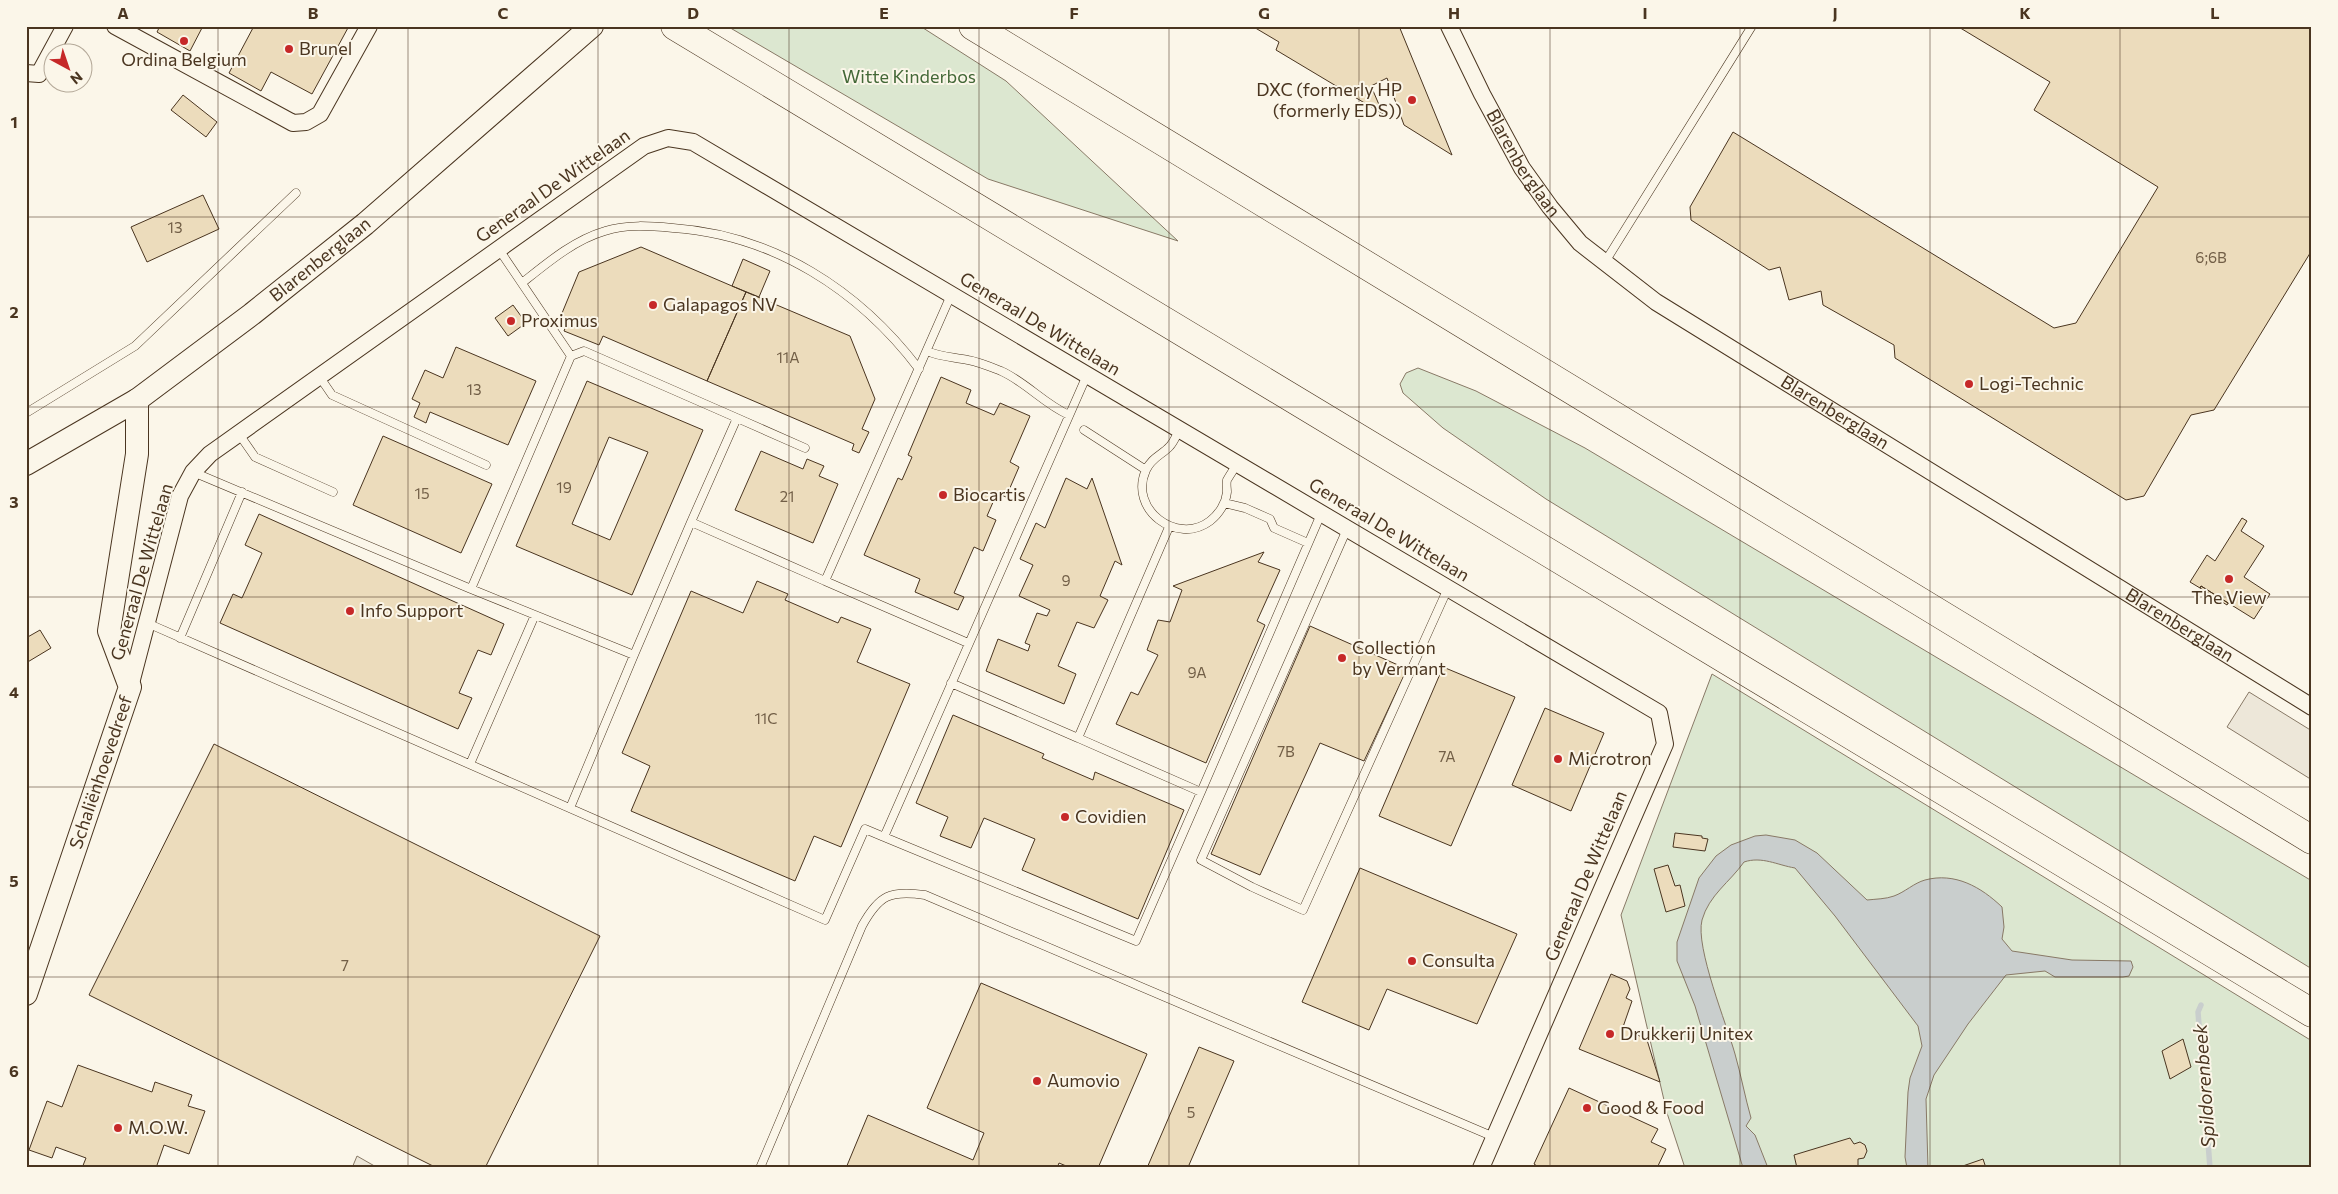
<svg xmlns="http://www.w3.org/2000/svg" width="2338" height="1194" font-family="Commissioner,sans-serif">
<rect width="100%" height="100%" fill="#fbf6e9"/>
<path fill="#dce7d0" stroke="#887966" d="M 727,26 L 920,26 L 1006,81 L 1178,241 L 988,179 Z
M 1418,368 L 1476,391 L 1585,448 L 2312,881 L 2312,969 L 1546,499 L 1443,428 L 1403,393 L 1400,384 L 1406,373 Z
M 1712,674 L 2312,1041 L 2312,1168 L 1685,1168 L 1667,1113 L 1621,915 Z"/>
<path fill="#ede7d9" stroke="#887966" d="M 2249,692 L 2312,731 L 2312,780 L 2227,727 Z
M 357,1156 L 378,1168 L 352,1168 Z"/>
<path fill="#c9cecd" stroke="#887966" d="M 1766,835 L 1795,840 L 1817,853 L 1867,900 C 1876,899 1886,899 1894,896 C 1905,892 1914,883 1925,880 C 1955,872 1981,887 2002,907 L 2004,927 L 2002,939 L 2012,951 L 2072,960 L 2131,961 L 2133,967 L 2129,976 L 2123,977 L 2055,977 L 2045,971 L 2006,975 L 1968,1024 L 1934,1075 L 1926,1099 L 1928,1168 L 1907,1168 L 1905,1157 L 1908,1092 L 1910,1078 L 1922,1046 L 1918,1026 L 1835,916 L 1795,868 C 1777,865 1762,856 1744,862 C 1730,882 1709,895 1702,920 C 1695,947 1727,1025 1735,1054 C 1741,1075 1745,1097 1751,1118 L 1746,1126 L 1755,1135 L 1768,1168 L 1743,1168 L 1695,1006 L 1677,961 L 1677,942 L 1699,878 L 1716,856 L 1731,845 L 1755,836 Z"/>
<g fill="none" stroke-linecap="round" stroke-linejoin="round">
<path stroke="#c9cecd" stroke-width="5.5" d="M 2201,1005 L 2198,1012 L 2210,1168"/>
</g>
<path fill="#ecdcbc" stroke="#4a3520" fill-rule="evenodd" d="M 160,26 L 203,26 L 190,51 L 157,32 Z
M 254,26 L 308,27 L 349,26 L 312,94 L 271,72 L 261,91 L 229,73 Z
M 1252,26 L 1399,26 L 1452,155 L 1404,125 L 1387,78 L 1371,86 L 1383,114 L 1276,50 L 1279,42 Z
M 1957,26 L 2312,26 L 2312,250 L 2214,410 L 2191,415 L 2144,496 L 2126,500 L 1895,358 L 1894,345 L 1823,305 L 1821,291 L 1789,300 L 1780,267 L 1769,270 L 1691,220 L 1690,207 L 1733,132 L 2054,328 L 2076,323 L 2158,187 L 2034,110 L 2050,82 Z
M 183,95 L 217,122 L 206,137 L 171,110 Z
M 203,195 L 219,229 L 147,262 L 131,227 Z
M 641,247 L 746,292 L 707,381 L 603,336 L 599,345 L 564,331 L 568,321 L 560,318 L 579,272 Z
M 743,259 L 770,271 L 759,297 L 732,286 Z
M 746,292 L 850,336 L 875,399 L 862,429 L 869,432 L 859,453 L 852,450 L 854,444 L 707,381 Z
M 513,305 L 526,323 L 508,336 L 495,318 Z
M 456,347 L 536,381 L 508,445 L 430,412 L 426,423 L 414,417 L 420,403 L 412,399 L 425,370 L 443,378 Z
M 941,377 L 971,390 L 966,403 L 994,415 L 1000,403 L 1030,416 L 1010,462 L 1019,467 L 1006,497 L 997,493 L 987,516 L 996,520 L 983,551 L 974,547 L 954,593 L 964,597 L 958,610 L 915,592 L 920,579 L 864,555 L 898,478 L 902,480 L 912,457 L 908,455 Z
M 587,381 L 703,430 L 632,595 L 516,546 ZM 609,437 L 648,452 L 610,540 L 572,524 Z
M 383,436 L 492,484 L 461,553 L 353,505 Z
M 761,451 L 803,469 L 807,459 L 824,466 L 819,476 L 838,484 L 813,543 L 735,510 Z
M 1066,478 L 1087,489 L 1092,478 L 1122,565 L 1115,561 L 1100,596 L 1108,600 L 1094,628 L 1077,622 L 1058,666 L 1076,674 L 1064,704 L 986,671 L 998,639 L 1028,651 L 1030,645 L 1025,643 L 1037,613 L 1047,616 L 1050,610 L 1019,596 L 1033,565 L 1020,559 L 1036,523 L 1045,528 Z
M 259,514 L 504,624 L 491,655 L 478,650 L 459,693 L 472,698 L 458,729 L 220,623 L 233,594 L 242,598 L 262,553 L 245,545 Z
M 2242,518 L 2247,521 L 2241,531 L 2264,546 L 2244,577 L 2270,594 L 2254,619 L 2201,586 L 2200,588 L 2190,582 L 2207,555 L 2215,561 Z
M 1264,552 L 1258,562 L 1280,570 L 1257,621 L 1265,625 L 1206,763 L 1116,724 L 1131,692 L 1138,695 L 1158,655 L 1147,650 L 1158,620 L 1170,622 L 1182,590 L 1173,586 Z
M 757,581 L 788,594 L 785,600 L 838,623 L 841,617 L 871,629 L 857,662 L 910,684 L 841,847 L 814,836 L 795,881 L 631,811 L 650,766 L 622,753 L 691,591 L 743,613 Z
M 2201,586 L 2228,603 L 2227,605 L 2200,588 Z
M 1310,626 L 1407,669 L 1364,761 L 1320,743 L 1260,875 L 1211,854 Z
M 40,630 L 51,648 L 26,663 L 26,638 Z
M 1443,667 L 1515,697 L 1451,846 L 1379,816 Z
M 1545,708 L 1604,733 L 1571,811 L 1512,785 Z
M 953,715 L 1044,754 L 1042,758 L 1093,780 L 1095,772 L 1184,810 L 1138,919 L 1022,870 L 1035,839 L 984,818 L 971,848 L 940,836 L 948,817 L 916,803 Z
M 214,744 L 600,936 L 485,1168 L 437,1168 L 89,995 Z
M 1675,833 L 1702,836 L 1702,838 L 1708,839 L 1705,851 L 1673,847 Z
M 1668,865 L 1675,886 L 1680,885 L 1685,906 L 1666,912 L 1654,869 Z
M 1360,868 L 1517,934 L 1477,1024 L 1387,989 L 1369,1030 L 1302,1002 Z
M 1611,974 L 1627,981 L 1630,989 L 1626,998 L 1632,1001 L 1623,1027 L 1647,1040 L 1660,1082 L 1579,1049 Z
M 981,983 L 1147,1054 L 1098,1168 L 1071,1168 L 1059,1163 L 1057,1168 L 846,1168 L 868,1115 L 973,1160 L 984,1133 L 927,1108 Z
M 2183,1039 L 2191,1067 L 2170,1079 L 2162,1051 Z
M 1199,1047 L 1234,1061 L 1189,1165 L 1194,1168 L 1147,1168 Z
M 78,1065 L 152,1092 L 155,1082 L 192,1095 L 188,1106 L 205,1111 L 189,1154 L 164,1145 L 156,1168 L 82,1168 L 86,1158 L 56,1147 L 52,1158 L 29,1150 L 47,1101 L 62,1107 Z
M 1569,1088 L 1658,1129 L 1651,1142 L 1666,1149 L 1657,1168 L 1540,1168 L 1534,1164 Z
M 1850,1138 L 1854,1144 L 1860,1142 L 1865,1145 L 1867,1151 L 1864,1158 L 1858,1159 L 1858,1167 L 1797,1168 L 1794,1155 Z
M 1983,1159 L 1986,1168 L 1957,1168 Z"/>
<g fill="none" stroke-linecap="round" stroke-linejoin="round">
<g stroke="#4a3520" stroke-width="9">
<path id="lane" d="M 498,248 L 571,356 L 471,589 L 634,655 L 691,522
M 1605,262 L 1752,26
M 522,283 C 547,263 574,240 605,231 C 626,224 651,226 673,228 C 774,235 859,290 919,369
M 951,295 L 825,581 L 968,643
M 927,351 C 940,357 954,357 968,360 C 979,362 991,367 1001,371 C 1026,382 1044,404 1069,415
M 571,356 L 584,351 L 737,418 L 691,522 L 825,581
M 319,376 L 332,395 L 486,465
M 26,413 L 135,346 L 296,193
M 737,418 L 805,448
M 1084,430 L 1146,470
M 1180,430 C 1176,435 1174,442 1170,446 C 1162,455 1152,457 1146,470 C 1128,509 1177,546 1210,521 C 1219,514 1226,503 1227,492 C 1227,488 1226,484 1227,480 C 1230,475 1234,469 1237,464
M 239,434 L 255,457 L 333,492
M 193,472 L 471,589
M 1224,503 L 1245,508 L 1270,519 L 1274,528 L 1308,543
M 1347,529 L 1201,860 L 1252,887 L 1303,910 L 1448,588
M 147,623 L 825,920 L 865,829 L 884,837 L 1087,375
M 180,638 L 242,492
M 951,683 L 1078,738 L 1169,527
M 1078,738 L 1201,792 L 1321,514
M 470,764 L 535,615
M 570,808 L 634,655
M 884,837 L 1136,941 L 1201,792
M 760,1168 L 862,926 C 879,895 890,890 925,895 L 1494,1137"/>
</g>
<g stroke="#4a3520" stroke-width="18">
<g id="street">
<path d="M 115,26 L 293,123 L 306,122 L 320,114 L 369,26"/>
<path id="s1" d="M 1449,26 L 1482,94 L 1522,168 L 1550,207 L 1580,243 L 1656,302 L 2312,707"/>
<path d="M 26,73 L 39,74 L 65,26"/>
<path d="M 130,687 L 180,496 L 193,472 L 210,454 L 644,146 L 668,138 L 693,142 L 1659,713 L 1665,744 L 1481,1168"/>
</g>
</g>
<g stroke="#4a3520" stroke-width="24">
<g id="secondary">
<path id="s2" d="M 26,464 L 137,400 L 252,314 L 365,224 L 592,26"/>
<path id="s3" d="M 26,994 L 130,687 L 109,631 L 137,454 L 137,400"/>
</g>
</g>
<g stroke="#4a3520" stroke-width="29">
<path id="highway" d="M 675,26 L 2312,1013
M 973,26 L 2312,840"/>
</g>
<use href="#lane" stroke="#fbf6e9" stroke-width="8"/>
<use href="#street" stroke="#fbf6e9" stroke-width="16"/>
<use href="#secondary" stroke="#fbf6e9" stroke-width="22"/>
<use href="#highway" stroke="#fbf6e9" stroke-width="28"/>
</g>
<path fill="none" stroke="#4a3520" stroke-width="1" stroke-opacity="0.55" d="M 218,26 L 218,1168M 408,26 L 408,1168M 598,26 L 598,1168M 789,26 L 789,1168M 979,26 L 979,1168M 1169,26 L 1169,1168M 1359,26 L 1359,1168M 1550,26 L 1550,1168M 1740,26 L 1740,1168M 1930,26 L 1930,1168M 2120,26 L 2120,1168M 26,217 L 2312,217M 26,407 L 2312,407M 26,597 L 2312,597M 26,787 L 2312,787M 26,977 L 2312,977"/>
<g fill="#c62828" stroke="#fbf6e9" stroke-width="2">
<circle cx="184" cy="41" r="5"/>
<circle cx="289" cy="49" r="5"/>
<circle cx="1412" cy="100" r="5"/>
<circle cx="653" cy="305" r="5"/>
<circle cx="511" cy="321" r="5"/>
<circle cx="1969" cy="384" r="5"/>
<circle cx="943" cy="495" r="5"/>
<circle cx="2229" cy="579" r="5"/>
<circle cx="350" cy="611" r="5"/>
<circle cx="1342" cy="658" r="5"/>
<circle cx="1558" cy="759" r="5"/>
<circle cx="1065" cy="817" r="5"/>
<circle cx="1412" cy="961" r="5"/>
<circle cx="1610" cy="1034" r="5"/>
<circle cx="1037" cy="1081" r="5"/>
<circle cx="1587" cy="1108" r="5"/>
<circle cx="118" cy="1128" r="5"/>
</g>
<g text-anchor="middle" stroke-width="4" stroke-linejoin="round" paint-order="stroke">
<g font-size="15" fill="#725f47">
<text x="175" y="233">13</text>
<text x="2211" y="263">6;6B</text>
<text x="788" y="363">11A</text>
<text x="474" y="395">13</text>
<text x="564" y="493">19</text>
<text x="422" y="499">15</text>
<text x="787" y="502">21</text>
<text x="1066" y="586">9</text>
<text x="1197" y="678">9A</text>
<text x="766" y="724">11C</text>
<text x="1286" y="757">7B</text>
<text x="1447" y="762">7A</text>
<text x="345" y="971">7</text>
<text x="1191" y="1118">5</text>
</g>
<g font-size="18" fill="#4a3520" stroke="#fbf6e9" text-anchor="start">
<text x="299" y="55">Brunel</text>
<text x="184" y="66" text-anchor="middle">Ordina Belgium</text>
<text x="1402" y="96" text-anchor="end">DXC (formerly HP<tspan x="1402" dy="21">(formerly EDS))</tspan></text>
<text x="663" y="311">Galapagos NV</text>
<text x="521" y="327">Proximus</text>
<text x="1979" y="390">Logi-Technic</text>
<text x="953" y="501">Biocartis</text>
<text x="2229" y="604" text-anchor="middle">The View</text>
<text x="360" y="617">Info Support</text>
<text x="1352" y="654">Collection<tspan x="1352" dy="21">by Vermant</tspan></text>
<text x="1568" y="765">Microtron</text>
<text x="1075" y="823">Covidien</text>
<text x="1422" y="967">Consulta</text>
<text x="1620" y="1040">Drukkerij Unitex</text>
<text x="1047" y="1087">Aumovio</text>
<text x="1597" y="1114">Good &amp; Food</text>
<text x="128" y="1134">M.O.W.</text>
</g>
<g font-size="18" fill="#436837" stroke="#fbf6e9">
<text x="909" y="83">Witte Kinderbos</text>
</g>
<g font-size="18" fill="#4a3520" stroke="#fbf6e9">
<text dy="6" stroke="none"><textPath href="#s1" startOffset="156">Blarenberglaan</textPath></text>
<text transform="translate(553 186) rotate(-35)" y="6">Generaal De Wittelaan</text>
<text dy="6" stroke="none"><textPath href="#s2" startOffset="359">Blarenberglaan</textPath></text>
<text transform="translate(1040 324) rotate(31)" y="6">Generaal De Wittelaan</text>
<text dy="6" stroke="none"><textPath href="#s1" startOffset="561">Blarenberglaan</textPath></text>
<text transform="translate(1389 530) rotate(31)" y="6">Generaal De Wittelaan</text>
<text transform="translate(142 572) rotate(-74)" y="6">Generaal De Wittelaan</text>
<text dy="6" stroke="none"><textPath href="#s1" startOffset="966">Blarenberglaan</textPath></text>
<text dy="6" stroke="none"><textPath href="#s3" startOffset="234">Schaliënhoevedreef</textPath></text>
<text transform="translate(1586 876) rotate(-67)" y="6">Generaal De Wittelaan</text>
</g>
<g font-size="19" font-style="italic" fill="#4a3520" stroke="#fbf6e9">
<text transform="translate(2204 1086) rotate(-94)" y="7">Spildorenbeek</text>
</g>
</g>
<rect width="2338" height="1194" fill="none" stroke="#fbf6e9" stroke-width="55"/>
<g transform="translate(68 68) rotate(140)"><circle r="24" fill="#fbf6e9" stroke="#b4a999"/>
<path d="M0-4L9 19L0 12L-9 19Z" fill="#c62828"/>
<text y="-8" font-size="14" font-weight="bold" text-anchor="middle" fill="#4a3520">N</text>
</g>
<rect x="28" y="28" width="2282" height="1138" fill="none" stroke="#4a3520" stroke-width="2"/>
<g font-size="16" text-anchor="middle" font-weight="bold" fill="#4a3520">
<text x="123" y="19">A</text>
<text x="313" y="19">B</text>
<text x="503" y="19">C</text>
<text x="693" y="19">D</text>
<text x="884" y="19">E</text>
<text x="1074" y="19">F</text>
<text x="1264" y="19">G</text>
<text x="1454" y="19">H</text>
<text x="1645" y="19">I</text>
<text x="1835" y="19">J</text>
<text x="2025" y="19">K</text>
<text x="2215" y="19">L</text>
<text x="14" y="128">1</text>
<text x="14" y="318">2</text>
<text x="14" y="508">3</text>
<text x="14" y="698">4</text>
<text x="14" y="887">5</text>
<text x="14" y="1077">6</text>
</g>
</svg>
